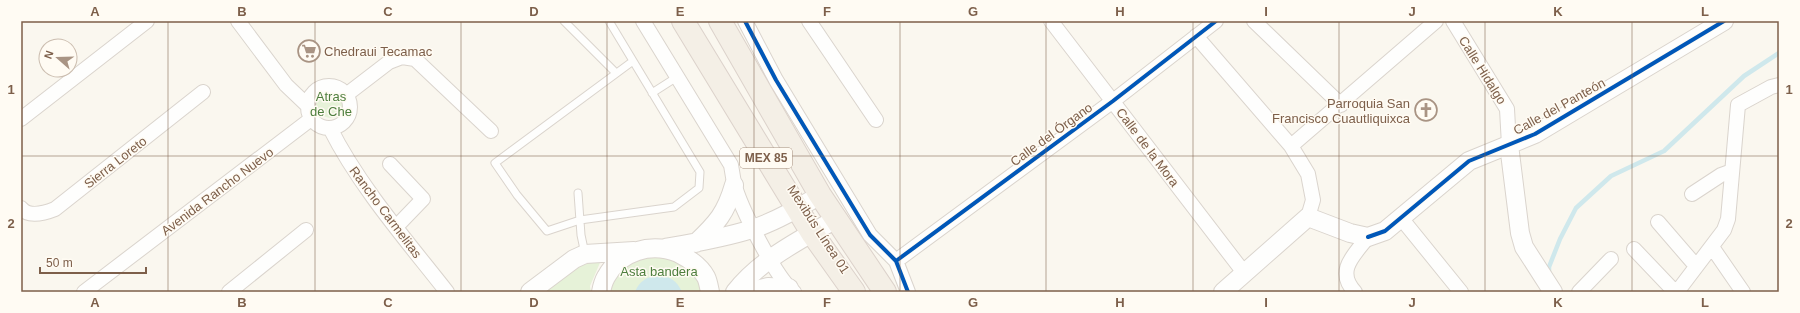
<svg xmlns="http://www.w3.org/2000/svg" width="1800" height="313" font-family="Arial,sans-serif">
<rect width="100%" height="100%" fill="#faf7ef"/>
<path fill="#e6f2d8" d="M316 103a15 15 0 1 1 30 0a15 15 0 1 1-30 0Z
M 643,253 L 690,261 L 708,292 L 610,292 L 617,273 Z
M 602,258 L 590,286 L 591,292 L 540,292 L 576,268 Z"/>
<path fill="#cfe8ec" d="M 658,275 C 670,276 677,281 682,292 L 635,292 C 639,281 647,277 658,275 Z"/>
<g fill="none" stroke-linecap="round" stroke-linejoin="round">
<path stroke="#cfe8ec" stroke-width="4.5" d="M 1549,275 L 1549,267 L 1560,239 L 1576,208 L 1611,176 L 1664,151 L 1744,76 L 1779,53"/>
<g stroke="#dad4cd" stroke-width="9">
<path id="service" d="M 564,21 L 616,73
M 609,21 L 700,172 L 699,188 L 674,207 L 580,220 L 547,231 L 517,195 L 495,163 L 633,61
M 652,93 L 677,77
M 578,193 L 581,235 L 585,254"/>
</g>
<g stroke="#dad4cd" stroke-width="16">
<path id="minor" d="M 238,21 L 286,85 L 307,105
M 643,21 L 731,165 C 732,171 733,177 734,183 C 740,207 776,278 794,292
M 745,21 L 776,80 L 870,235 L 896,261 L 908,292
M 809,21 L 876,120
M 1051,21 L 1245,274
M 1254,21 L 1341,105
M 1453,21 L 1507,109 L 1509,145
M 1196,36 L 1291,146 L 1308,174 L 1313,200 L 1308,217
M308 107a21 21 0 1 1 42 0a21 21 0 1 1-42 0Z
M 346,95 L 389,62 L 402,57 L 415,59 L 491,131
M 21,119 L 147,21
M 330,128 C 359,186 407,241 447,292
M 1291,146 L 1436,21
M 390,164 L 423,199 L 396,227
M 1692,194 L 1721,175 L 1732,171
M 21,208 C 29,218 45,213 55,209 L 203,92
M 1401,218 L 1461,292
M 1658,222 L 1696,266
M 1712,247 L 1743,292
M 1634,249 L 1675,292
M 896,261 L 1113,101 L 1216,21
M 84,292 L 311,119
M 229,292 L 306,230
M 1355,292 C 1335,271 1354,255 1368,237
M 1579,292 L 1611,259
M 1677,292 L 1724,230 L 1728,219 L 1738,105 L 1771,87 L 1779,85"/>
</g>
<g stroke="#dad4cd" stroke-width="20">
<path id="tertiary" d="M 1509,145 L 1520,233 L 1524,247 L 1553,292
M 696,243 C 717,223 726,213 734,185
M 665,248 C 694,243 724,238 752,229 C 775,222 800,207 820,195
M 530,292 L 574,259 L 585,254 L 634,251
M 601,292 C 602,287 603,282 606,277 C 620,251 651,242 678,253 C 688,258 700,266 706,277 C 708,281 709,287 710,292
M 735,292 C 761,259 800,240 836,219
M 748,292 L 768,287 L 789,288
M 1223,292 L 1308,217 L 1350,233 L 1368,237 L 1385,231 L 1469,161 L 1535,134 L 1724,21"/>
</g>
<g stroke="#dcd2cb" stroke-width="24">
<path id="primary" d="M 683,21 L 812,233 L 854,292
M 720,21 L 820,195 L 885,292"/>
</g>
<use href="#service" stroke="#fefefd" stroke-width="7"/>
<use href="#minor" stroke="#fefefd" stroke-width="14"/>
<use href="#tertiary" stroke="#fefefd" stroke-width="18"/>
<use href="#primary" stroke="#f4efe6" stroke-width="22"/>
<g stroke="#fffbf3" stroke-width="6">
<path id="cycleway" d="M 745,21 L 776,80 L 870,235 L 896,261 L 908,292
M 1368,237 L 1385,231 L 1469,161 L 1535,134 L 1724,21
M 896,261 L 1113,101 L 1216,21"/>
</g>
<use href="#cycleway" stroke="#0057b8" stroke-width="4"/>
</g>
<path fill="none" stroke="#7d5f4a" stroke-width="1" stroke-opacity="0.55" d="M 168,21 L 168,292M 315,21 L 315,292M 461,21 L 461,292M 607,21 L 607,292M 754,21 L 754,292M 900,21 L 900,292M 1046,21 L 1046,292M 1193,21 L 1193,292M 1339,21 L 1339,292M 1485,21 L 1485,292M 1632,21 L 1632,292M 21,156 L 1779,156"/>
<defs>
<g id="supermarket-ring" transform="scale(1.15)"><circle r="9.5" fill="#fffbf3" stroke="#a99484" stroke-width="1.5"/><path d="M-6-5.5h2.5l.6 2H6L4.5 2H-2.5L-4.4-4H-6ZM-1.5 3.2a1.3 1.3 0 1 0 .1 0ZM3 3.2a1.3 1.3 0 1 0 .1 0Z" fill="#a99484"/></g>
<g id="church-ring" transform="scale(1.15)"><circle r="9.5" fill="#fffbf3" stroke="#a99484" stroke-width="1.5"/><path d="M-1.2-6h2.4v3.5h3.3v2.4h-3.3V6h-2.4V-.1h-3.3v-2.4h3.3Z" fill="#a99484"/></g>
</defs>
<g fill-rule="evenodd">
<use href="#supermarket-ring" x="309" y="51"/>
<use href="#church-ring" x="1426" y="110"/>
</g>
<g text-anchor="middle" stroke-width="3" stroke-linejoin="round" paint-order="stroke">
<rect fill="#fffbf3" stroke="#a48e7d" stroke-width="1" x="740" y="148" width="52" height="20" rx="3"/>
<g font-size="12" font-weight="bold" fill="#7d5f4a">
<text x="766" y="162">MEX 85</text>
</g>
<g font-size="13" fill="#7d5f4a" stroke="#fffbf3" text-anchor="start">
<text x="324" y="56">Chedraui Tecamac</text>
<text x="1410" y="108" text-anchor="end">Parroquia San<tspan x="1410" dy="15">Francisco Cuautliquixca</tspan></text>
</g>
<g font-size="13" fill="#7d5f4a" stroke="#fffbf3">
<text transform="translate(1483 70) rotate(58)" y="5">Calle Hidalgo</text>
<text transform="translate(1559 106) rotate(-29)" y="5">Calle del Panteón</text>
<text transform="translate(1051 134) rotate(-36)" y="5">Calle del Órgano</text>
<text transform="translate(1148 147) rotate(53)" y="5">Calle de la Mora</text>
<text transform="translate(115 162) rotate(-38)" y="5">Sierra Loreto</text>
<text transform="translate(217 191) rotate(-37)" y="5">Avenida Rancho Nuevo</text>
<text transform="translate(386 212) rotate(53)" y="5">Rancho Carmelitas</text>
<text transform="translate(819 229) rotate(57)" y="5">Mexibús Línea 01</text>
</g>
<g font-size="13" fill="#4d7e3d" stroke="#fffbf3">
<text x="331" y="101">Atras<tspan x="331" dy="15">de Che</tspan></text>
<text x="659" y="276">Asta bandera</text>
</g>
</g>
<rect width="1800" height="313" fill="none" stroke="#fffbf3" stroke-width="44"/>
<g transform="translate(58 58) rotate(290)"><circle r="19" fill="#fffbf3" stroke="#cbbdaf"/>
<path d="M0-3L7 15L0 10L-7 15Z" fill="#a99484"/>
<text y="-6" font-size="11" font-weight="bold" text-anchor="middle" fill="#7d5f4a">N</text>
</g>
<path d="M40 267v6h106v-6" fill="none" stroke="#7d5f4a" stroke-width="2"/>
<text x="46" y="267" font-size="12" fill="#7d5f4a" stroke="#fffbf3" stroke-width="3" paint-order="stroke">50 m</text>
<rect x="22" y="22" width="1756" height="269" fill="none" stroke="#7d5f4a" stroke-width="1.5"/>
<g font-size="13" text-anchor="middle" font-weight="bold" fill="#7d5f4a">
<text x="95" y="16">A</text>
<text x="242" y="16">B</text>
<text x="388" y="16">C</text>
<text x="534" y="16">D</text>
<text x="680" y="16">E</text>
<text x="827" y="16">F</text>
<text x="973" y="16">G</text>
<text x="1120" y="16">H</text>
<text x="1266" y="16">I</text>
<text x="1412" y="16">J</text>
<text x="1558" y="16">K</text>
<text x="1705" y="16">L</text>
<text x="11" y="94">1</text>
<text x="1789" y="94">1</text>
<text x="11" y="228">2</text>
<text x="1789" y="228">2</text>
<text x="95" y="307">A</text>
<text x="242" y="307">B</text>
<text x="388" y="307">C</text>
<text x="534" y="307">D</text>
<text x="680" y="307">E</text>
<text x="827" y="307">F</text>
<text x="973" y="307">G</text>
<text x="1120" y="307">H</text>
<text x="1266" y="307">I</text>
<text x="1412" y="307">J</text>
<text x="1558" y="307">K</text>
<text x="1705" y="307">L</text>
</g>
</svg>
